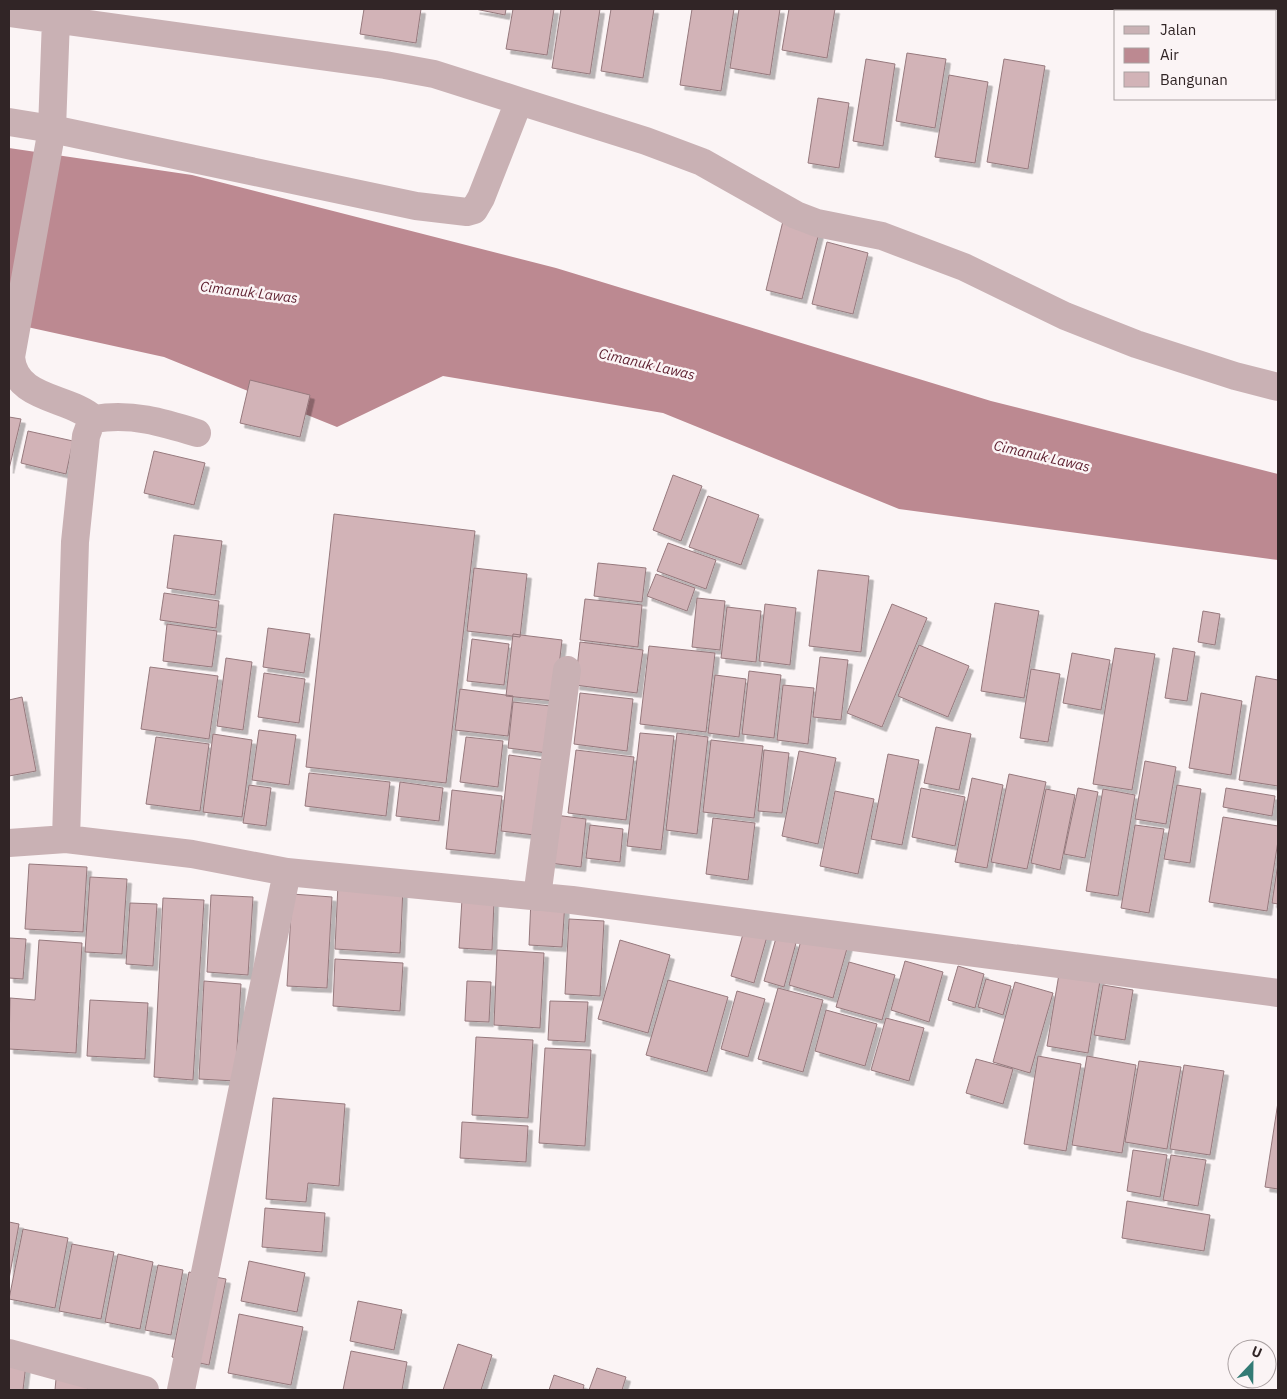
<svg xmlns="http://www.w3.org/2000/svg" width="1287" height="1399" font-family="'IBM Plex Sans',sans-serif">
<defs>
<filter id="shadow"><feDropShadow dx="4.5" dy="4.5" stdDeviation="0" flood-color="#0004"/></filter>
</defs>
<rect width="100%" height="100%" fill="#fbf4f5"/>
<path fill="#bc8991" d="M 9,148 L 192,175 L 556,268 L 991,401 L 1278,474 L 1278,560 L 899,509 L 663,413 L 443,376 L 337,427 L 164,357 L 9,323 Z"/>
<path fill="#d2b3b7" stroke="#96797d" filter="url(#shadow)" d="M 364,9 L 421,9 L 416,43 L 360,34 Z
M 475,9 L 506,9 L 505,15 Z
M 513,9 L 554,9 L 547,55 L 506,49 Z
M 561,9 L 600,9 L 590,74 L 552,68 Z
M 611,9 L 654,9 L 643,78 L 601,71 Z
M 692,9 L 734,9 L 721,91 L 680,85 Z
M 739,9 L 780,9 L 770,75 L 730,68 Z
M 789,9 L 835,9 L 827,58 L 782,50 Z
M 907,53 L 946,59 L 935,128 L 896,121 Z
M 866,59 L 895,64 L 883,146 L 853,141 Z
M 1004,59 L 1045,66 L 1028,169 L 987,162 Z
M 949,75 L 988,82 L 975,163 L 935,157 Z
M 818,98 L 849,103 L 839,168 L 808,163 Z
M 783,221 L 820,229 L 802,299 L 766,290 Z
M 827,242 L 868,253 L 853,314 L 812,304 Z
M 250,380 L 310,395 L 300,437 L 240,423 Z
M 9,417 L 21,419 L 9,469 Z
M 28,431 L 73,441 L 66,474 L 21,463 Z
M 154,451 L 205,463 L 194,505 L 144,493 Z
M 673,475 L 702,486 L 681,541 L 653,530 Z
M 708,496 L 759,515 L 741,565 L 689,547 Z
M 334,514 L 475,531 L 446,783 L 306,767 Z
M 174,535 L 222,541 L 215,595 L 167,588 Z
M 668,543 L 716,560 L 706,589 L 657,571 Z
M 598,563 L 646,568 L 642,602 L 594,596 Z
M 474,568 L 527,574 L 520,637 L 467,631 Z
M 818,570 L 869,576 L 861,652 L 809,646 Z
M 656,574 L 695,588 L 687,611 L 647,596 Z
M 164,593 L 219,601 L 216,628 L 160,620 Z
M 697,598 L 725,601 L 720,650 L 692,647 Z
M 585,599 L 642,605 L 638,647 L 580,640 Z
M 995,603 L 1039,611 L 1024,698 L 981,691 Z
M 765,604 L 796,608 L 790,665 L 759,661 Z
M 892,604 L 927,618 L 882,727 L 847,713 Z
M 727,607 L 761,611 L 756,662 L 721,658 Z
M 1203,611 L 1220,614 L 1215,645 L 1198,642 Z
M 167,624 L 217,631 L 212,667 L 163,661 Z
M 268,628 L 310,634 L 304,673 L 263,667 Z
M 513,634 L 562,640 L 555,701 L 506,696 Z
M 472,639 L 509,644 L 504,685 L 467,681 Z
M 580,642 L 643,650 L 637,693 L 575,685 Z
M 919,645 L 969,666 L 948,717 L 898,696 Z
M 649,646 L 715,653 L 706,732 L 640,724 Z
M 1115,648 L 1155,654 L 1132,790 L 1093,784 Z
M 1173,648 L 1195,652 L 1187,701 L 1165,698 Z
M 1072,653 L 1110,660 L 1101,710 L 1063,703 Z
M 820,657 L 848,660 L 841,720 L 813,717 Z
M 226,658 L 252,662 L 243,730 L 217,726 Z
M 150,667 L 218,676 L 209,739 L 141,729 Z
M 1031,669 L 1060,674 L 1048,742 L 1020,738 Z
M 749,671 L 781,675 L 774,738 L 742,734 Z
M 264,673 L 305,679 L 299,723 L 258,717 Z
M 715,675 L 746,679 L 739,737 L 708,733 Z
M 1256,676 L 1278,680 L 1278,786 L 1239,780 Z
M 783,685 L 814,688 L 808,744 L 777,740 Z
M 460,689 L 513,696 L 508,736 L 455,730 Z
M 580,693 L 633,699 L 627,751 L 574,744 Z
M 1201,693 L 1242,701 L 1231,775 L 1189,768 Z
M 22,697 L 36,771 L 9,776 L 9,700 Z
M 513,702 L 560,707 L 555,754 L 508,748 Z
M 936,727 L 971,734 L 959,790 L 924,783 Z
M 259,730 L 296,735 L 289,785 L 252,780 Z
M 640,733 L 674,736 L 661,850 L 627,846 Z
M 677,733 L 708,737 L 697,834 L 666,830 Z
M 213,734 L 252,740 L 242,817 L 203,812 Z
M 156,737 L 209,744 L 200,811 L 146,804 Z
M 466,737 L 503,741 L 498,787 L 460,782 Z
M 711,740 L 763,746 L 754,818 L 703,812 Z
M 576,750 L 634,757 L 626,820 L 568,813 Z
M 764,750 L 789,753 L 782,813 L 758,811 Z
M 799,751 L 836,758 L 818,844 L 782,836 Z
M 888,754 L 919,760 L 902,845 L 871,839 Z
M 509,755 L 552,761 L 543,836 L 501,831 Z
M 1145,761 L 1176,767 L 1166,824 L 1135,819 Z
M 309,773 L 390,782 L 386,816 L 305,806 Z
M 1009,774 L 1046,782 L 1027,869 L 991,862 Z
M 972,778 L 1003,785 L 987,868 L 955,862 Z
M 400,782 L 443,788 L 439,821 L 396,816 Z
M 249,785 L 271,788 L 266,826 L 243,823 Z
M 1177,785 L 1201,789 L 1190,863 L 1164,859 Z
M 921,788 L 965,797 L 955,846 L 912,837 Z
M 1078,788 L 1098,792 L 1085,858 L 1064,854 Z
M 1226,788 L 1275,796 L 1272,816 L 1223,807 Z
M 1046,789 L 1075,795 L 1060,870 L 1031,863 Z
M 1103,789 L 1135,795 L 1118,896 L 1086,891 Z
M 452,790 L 502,796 L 495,854 L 446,849 Z
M 835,791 L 874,799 L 858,874 L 820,866 Z
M 555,815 L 586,819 L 581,867 L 550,863 Z
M 1223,817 L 1278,826 L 1278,841 L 1267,911 L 1209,902 Z
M 713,818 L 755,823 L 748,880 L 706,874 Z
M 590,825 L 623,829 L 620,862 L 586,858 Z
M 1135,825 L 1164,829 L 1149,913 L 1121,908 Z
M 1278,863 L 1278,904 L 1272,903 Z
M 29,864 L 87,867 L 83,932 L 25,929 Z
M 90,877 L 127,879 L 122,954 L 85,952 Z
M 338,884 L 403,888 L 400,953 L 335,949 Z
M 292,894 L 332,897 L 327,988 L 287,986 Z
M 211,895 L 253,897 L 248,975 L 207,972 Z
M 163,898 L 204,900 L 193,1080 L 154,1077 Z
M 462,899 L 494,901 L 492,950 L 459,948 Z
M 531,899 L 565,902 L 562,947 L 529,945 Z
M 130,903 L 157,904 L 153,966 L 126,964 Z
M 569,919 L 604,921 L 600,996 L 565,994 Z
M 745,927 L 768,933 L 754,983 L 731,976 Z
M 803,933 L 848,945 L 833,998 L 789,985 Z
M 9,938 L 26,939 L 23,979 L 9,978 Z
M 776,938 L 796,943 L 784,987 L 764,981 Z
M 39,940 L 82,943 L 76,1053 L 9,1049 L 10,998 L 35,1000 Z
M 620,940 L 670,955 L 648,1033 L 598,1019 Z
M 497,950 L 544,953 L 540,1028 L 494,1025 Z
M 335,959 L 403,963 L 400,1011 L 333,1006 Z
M 905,961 L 943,972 L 929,1022 L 891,1010 Z
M 849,962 L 895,975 L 882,1020 L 836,1007 Z
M 958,966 L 984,974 L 975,1008 L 948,1000 Z
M 1060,968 L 1101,975 L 1088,1053 L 1047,1046 Z
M 986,979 L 1011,986 L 1003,1015 L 978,1007 Z
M 668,980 L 728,997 L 707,1072 L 646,1055 Z
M 204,981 L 241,984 L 235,1081 L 199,1079 Z
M 467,981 L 491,982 L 489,1022 L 465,1021 Z
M 1015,982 L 1053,993 L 1030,1073 L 993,1062 Z
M 1103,985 L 1133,990 L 1125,1040 L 1094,1035 Z
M 778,988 L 823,1000 L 803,1072 L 758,1059 Z
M 737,991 L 765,999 L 748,1057 L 721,1049 Z
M 90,1000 L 148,1003 L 145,1059 L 87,1056 Z
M 550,1001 L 588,1002 L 585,1042 L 548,1040 Z
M 826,1010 L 877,1024 L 865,1066 L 815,1051 Z
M 886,1018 L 924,1028 L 909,1081 L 871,1070 Z
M 476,1037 L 533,1040 L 528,1118 L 472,1115 Z
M 545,1048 L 591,1050 L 585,1146 L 539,1143 Z
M 1038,1056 L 1081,1064 L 1066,1151 L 1024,1144 Z
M 1087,1056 L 1136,1065 L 1122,1153 L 1072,1145 Z
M 976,1059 L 1013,1069 L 1003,1104 L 966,1093 Z
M 1139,1061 L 1181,1067 L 1167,1149 L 1125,1142 Z
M 1184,1065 L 1224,1071 L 1210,1155 L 1170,1149 Z
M 273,1098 L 345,1104 L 339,1186 L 308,1183 L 306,1202 L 266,1199 Z
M 1278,1102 L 1278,1189 L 1265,1187 Z
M 462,1122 L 528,1126 L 526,1162 L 460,1158 Z
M 1133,1150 L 1167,1155 L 1160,1197 L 1127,1191 Z
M 1171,1155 L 1206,1160 L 1198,1206 L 1163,1200 Z
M 1127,1201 L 1210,1215 L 1204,1251 L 1122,1238 Z
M 265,1208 L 325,1213 L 322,1252 L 262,1247 Z
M 9,1222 L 19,1224 L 9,1279 Z
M 23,1229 L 68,1238 L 55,1308 L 9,1299 Z
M 72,1244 L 114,1252 L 101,1319 L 59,1311 Z
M 118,1254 L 153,1262 L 140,1329 L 105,1322 Z
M 249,1261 L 305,1273 L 297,1312 L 241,1301 Z
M 158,1265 L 183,1270 L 171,1335 L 145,1330 Z
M 189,1272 L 226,1279 L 209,1365 L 172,1357 Z
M 358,1301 L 402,1310 L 394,1350 L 350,1341 Z
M 239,1314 L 303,1327 L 291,1385 L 228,1373 Z
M 458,1344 L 492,1355 L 481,1390 L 443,1390 Z
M 351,1351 L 407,1362 L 402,1390 L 343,1390 Z
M 9,1362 L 26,1364 L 23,1390 L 9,1390 Z
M 597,1368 L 626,1377 L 622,1390 L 589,1390 Z
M 554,1375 L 584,1385 L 583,1390 L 549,1390 Z
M 56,1379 L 89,1383 L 88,1390 L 55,1390 Z"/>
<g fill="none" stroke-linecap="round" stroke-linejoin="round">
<path stroke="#c9b1b4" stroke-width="28" d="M 9,13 L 385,65 L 434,74 L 519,101
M 56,19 L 52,129 L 11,357 C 15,401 69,396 94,419
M 9,122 L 52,129 L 416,206 L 467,212 L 474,210 L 481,198 L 519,101 L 646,141 L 702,162 L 796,215 L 817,223 L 882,236 L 964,267 L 1065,316 L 1136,344 L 1235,376 L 1278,387
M 66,839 L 75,542 L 86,436 L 90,425 L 94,419 C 132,413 162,422 197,433
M 9,843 L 66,839 L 192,854 L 287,872 L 572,900 L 1278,993
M 537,897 L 567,670
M 9,1353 L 145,1390
M 181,1390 L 287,872"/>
</g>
<g text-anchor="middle" stroke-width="5" stroke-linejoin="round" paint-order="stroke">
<g font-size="14" font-style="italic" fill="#5c1d2d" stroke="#fbf4f5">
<text transform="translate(249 292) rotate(7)" y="5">Cimanuk Lawas</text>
<text transform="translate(647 364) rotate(13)" y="5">Cimanuk Lawas</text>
<text transform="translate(1042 456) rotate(13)" y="5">Cimanuk Lawas</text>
</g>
</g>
<rect width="1287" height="1399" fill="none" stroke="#312526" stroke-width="20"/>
<rect x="1114" y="10" width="162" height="90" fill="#fbf4f5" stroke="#aaa1a2"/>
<rect x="1124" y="26" width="25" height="8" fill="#c9b1b4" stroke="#aaa1a2"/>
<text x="1160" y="35" font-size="15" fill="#312526">Jalan</text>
<rect x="1124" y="48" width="25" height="15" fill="#bc8991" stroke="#aaa1a2"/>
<text x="1160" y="60" font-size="15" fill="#312526">Air</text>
<rect x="1124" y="72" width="25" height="15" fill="#d2b3b7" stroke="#aaa1a2"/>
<text x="1160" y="85" font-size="15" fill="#312526">Bangunan</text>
<g transform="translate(1252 1364) rotate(22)"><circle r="24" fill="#fbf4f5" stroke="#aaa1a2"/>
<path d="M0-4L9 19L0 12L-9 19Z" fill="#337b75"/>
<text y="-8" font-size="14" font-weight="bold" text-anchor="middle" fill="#312526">U</text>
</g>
</svg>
